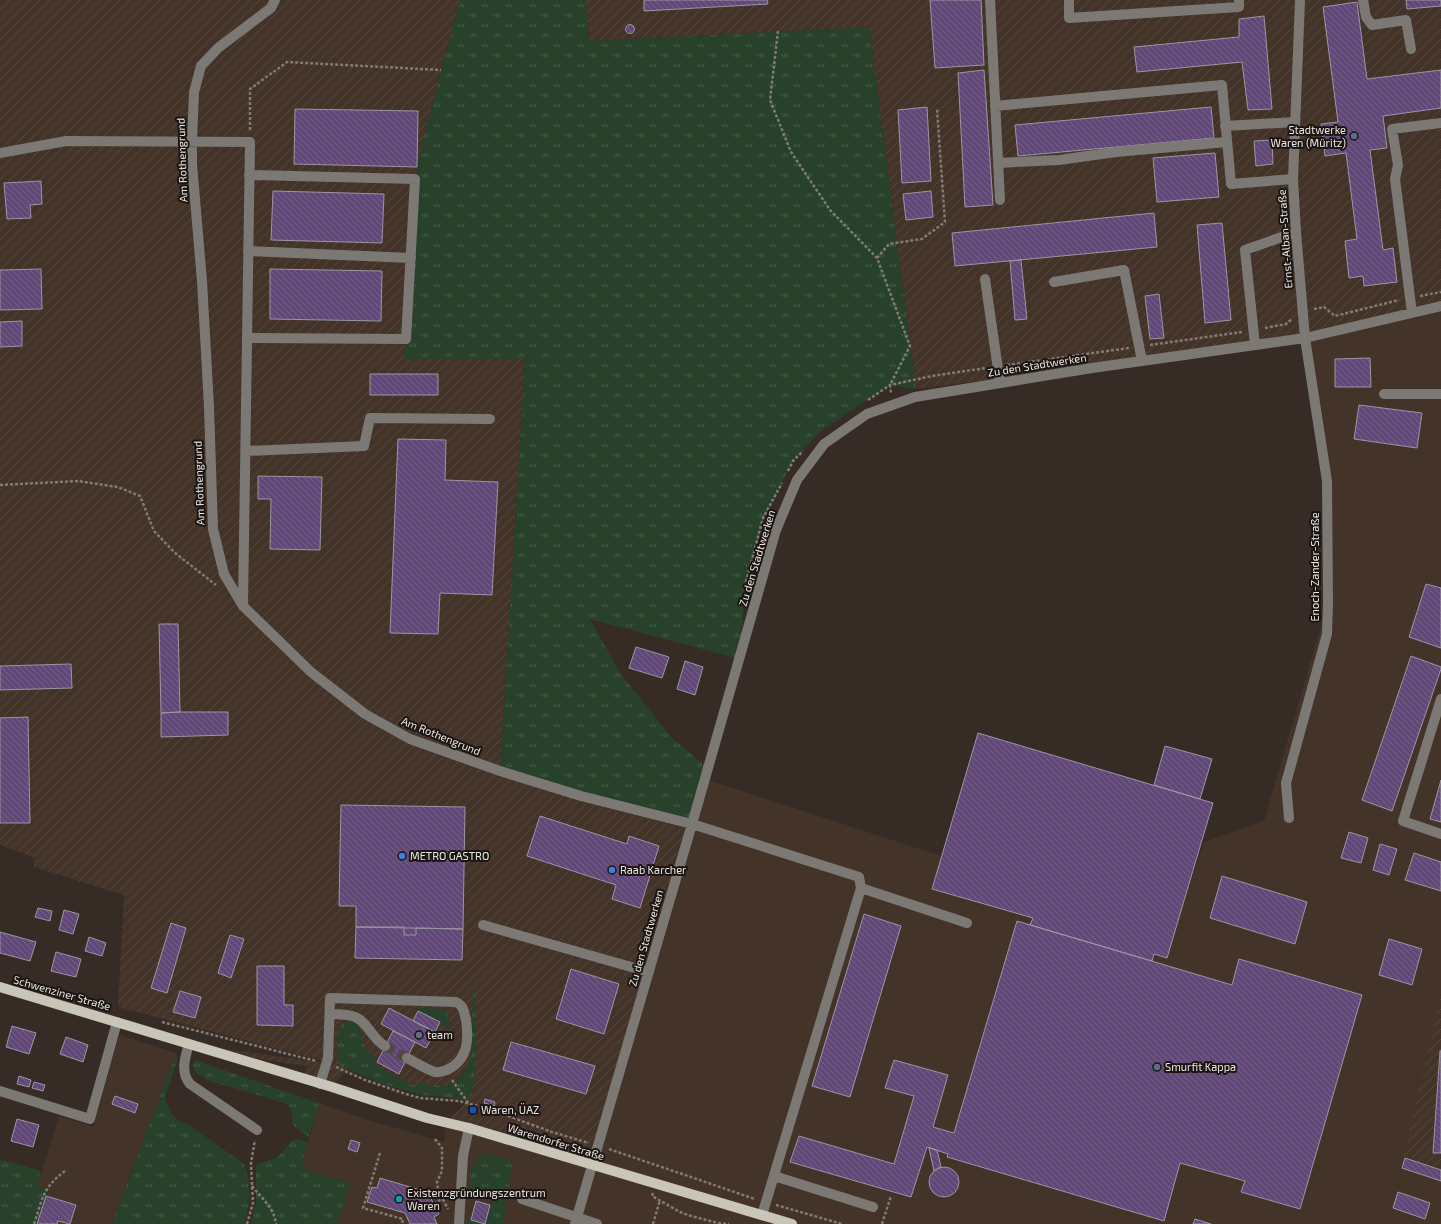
<svg xmlns="http://www.w3.org/2000/svg" width="1441" height="1224" font-family="'Exo 2',sans-serif">
<defs>
<pattern id="industrial-furrows" width="10" height="10" patternUnits="userSpaceOnUse"><rect width="10" height="10" fill="#443329"/><path d="M-1 1l2-2M0 10L10 0M9 11l2-2" fill="none" stroke="#56473e"/></pattern>
<pattern id="grass-tufts" width="24" height="20" patternUnits="userSpaceOnUse"><rect width="24" height="20" fill="#28412b"/><path d="M3 7l-1-3M5 7V3M7 7l1-3M15 17l-1-3M17 17v-4M19 17l1-3" fill="none" stroke="#485c49"/></pattern>
<pattern id="building-back-hatch" width="6" height="6" patternUnits="userSpaceOnUse"><rect width="6" height="6" fill="#614878"/><path d="M-1 5l2 2M0 0l6 6M5-1l2 2" fill="none" stroke="#78628b"/></pattern>
</defs>
<rect width="100%" height="100%" fill="#362b25"/>
<path fill="#443329" d="M 1441,306 L 1441,1224 L 338,1224 L 350,1183 L 301,1169 L 319,1103 L 368,1120 L 444,1142 L 446,1122 L 469,1128 L 705,779 L 1174,932 L 1204,842 L 1264,821 L 1328,602 L 1327,481 L 1305,338 Z
M 120,1035 L 176,1053 L 112,1224 L 37,1224 L 49,1190 L 37,1187 L 59,1116 L 94,1127 L 117,1040 Z"/>
<path fill="url(#industrial-furrows)" d="M 0,0 L 460,0 L 425,132 L 415,179 L 404,359 L 525,358 L 500,771 L 692,824 L 592,1165 L 446,1122 L 469,1100 L 458,1098 L 421,1095 L 407,1091 L 367,1077 L 348,1068 L 332,1087 L 303,1079 L 306,1066 L 213,1052 L 189,1044 L 335,1064 L 118,1007 L 124,895 L 34,867 L 33,857 L 0,845 Z
M 586,0 L 1441,0 L 1441,306 L 1255,345 L 916,389 L 869,27 L 589,41 Z
M 1441,996 L 1441,1182 L 1401,1168 Z"/>
<path fill="url(#grass-tufts)" d="M 460,0 L 586,0 L 589,41 L 869,27 L 916,389 L 890,385 L 822,430 L 793,461 L 763,518 L 746,582 L 739,659 L 590,619 L 620,673 L 672,738 L 708,768 L 692,824 L 500,771 L 525,359 L 404,359 L 415,179 L 425,132 Z
M 473,990 L 476,990 L 475,1077 L 470,1101 C 450,1096 429,1097 409,1092 C 395,1088 381,1083 368,1078 C 358,1074 350,1069 340,1066 C 337,1055 332,1025 348,1021 C 353,1020 356,1023 359,1026 L 364,1048 L 376,1059 L 374,1064 L 416,1087 L 419,1081 C 444,1093 465,1081 471,1055 Z
M 419,1008 L 445,1009 L 452,1029 L 439,1023 L 439,1022 L 419,1011 L 417,1012 Z
M 176,1053 L 178,1058 L 165,1097 L 170,1112 L 177,1120 L 189,1125 L 244,1164 C 252,1181 250,1207 244,1224 L 112,1224 Z
M 195,1060 L 319,1103 L 309,1137 C 306,1135 294,1127 293,1124 C 289,1114 297,1114 285,1103 L 209,1081 L 195,1072 L 192,1064 Z
M 295,1139 L 308,1142 L 301,1169 L 350,1183 L 338,1224 L 251,1224 L 256,1202 L 256,1165 C 262,1161 270,1161 277,1157 C 284,1152 287,1143 295,1139 Z
M 483,1153 L 513,1161 L 503,1224 L 466,1224 L 466,1219 L 485,1224 L 492,1197 L 476,1193 L 469,1188 C 470,1173 471,1163 483,1153 Z
M 0,1159 L 41,1171 L 37,1186 L 49,1190 L 37,1224 L 0,1224 Z"/>
<path fill="url(#building-back-hatch)" stroke="#9c96a3" d="M 644,0 L 767,0 L 768,4 L 644,11 Z
M 930,0 L 981,0 L 984,65 L 935,68 Z
M 1406,0 L 1441,0 L 1441,6 L 1407,9 Z
M 1357,2 L 1367,79 L 1441,70 L 1441,108 L 1383,116 L 1387,148 L 1370,150 L 1383,250 L 1393,248 L 1397,282 L 1364,286 L 1363,276 L 1349,278 L 1345,241 L 1357,239 L 1346,153 L 1325,156 L 1321,124 L 1338,122 L 1323,7 Z
M 1264,16 L 1272,109 L 1248,110 L 1242,62 L 1137,72 L 1134,47 L 1239,37 L 1239,19 Z
M625.5 29a4.5 4.5 0 1 1 9 0a4.5 4.5 0 1 1-9 0Z
M 984,70 L 993,205 L 965,207 L 958,73 Z
M 927,107 L 931,181 L 902,183 L 898,110 Z
M 1211,107 L 1214,138 L 1018,156 L 1015,125 Z
M 295,109 L 418,111 L 417,167 L 294,164 Z
M 1272,140 L 1273,164 L 1256,166 L 1254,141 Z
M 1215,153 L 1219,197 L 1157,202 L 1153,158 Z
M 41,181 L 42,204 L 30,205 L 31,218 L 7,219 L 4,183 Z
M 273,191 L 384,194 L 382,243 L 271,240 Z
M 931,191 L 933,217 L 906,220 L 903,194 Z
M 1154,213 L 1157,247 L 955,266 L 952,233 Z
M 1222,223 L 1231,320 L 1205,323 L 1197,225 Z
M 1021,260 L 1027,319 L 1015,320 L 1010,261 Z
M 41,269 L 42,309 L 0,310 L 0,270 Z
M 270,269 L 382,271 L 381,321 L 270,319 Z
M 1159,294 L 1164,338 L 1150,339 L 1145,296 Z
M 22,321 L 22,346 L 0,347 L 0,322 Z
M 1370,358 L 1371,387 L 1335,387 L 1335,359 Z
M 370,374 L 438,374 L 438,395 L 370,395 Z
M 1359,405 L 1422,413 L 1417,448 L 1354,439 Z
M 398,439 L 446,440 L 445,480 L 498,482 L 492,595 L 440,593 L 438,634 L 390,633 Z
M 258,476 L 322,477 L 320,550 L 270,549 L 271,499 L 258,499 Z
M 1426,584 L 1441,588 L 1441,648 L 1409,637 Z
M 159,624 L 178,624 L 180,712 L 161,713 Z
M 636,647 L 669,657 L 662,678 L 629,668 Z
M 1411,656 L 1441,667 L 1441,669 L 1392,811 L 1362,800 Z
M 685,661 L 703,667 L 695,695 L 677,689 Z
M 71,664 L 72,688 L 0,690 L 0,666 Z
M 180,712 L 228,712 L 228,735 L 161,737 L 161,713 Z
M 28,717 L 30,823 L 0,823 L 0,718 Z
M 978,733 L 1213,803 L 1167,958 L 1154,954 L 1152,961 L 1030,925 L 1033,918 L 932,889 Z
M 1165,746 L 1212,759 L 1200,799 L 1154,785 Z
M 1441,780 L 1441,822 L 1430,819 Z
M 341,805 L 465,807 L 463,929 L 416,928 L 416,935 L 404,935 L 404,927 L 356,927 L 356,906 L 339,906 Z
M 540,816 L 627,844 L 629,836 L 659,846 L 640,908 L 612,899 L 616,885 L 527,856 Z
M 1349,832 L 1368,838 L 1361,863 L 1341,858 Z
M 1380,844 L 1397,849 L 1389,875 L 1373,870 Z
M 1414,853 L 1441,862 L 1441,891 L 1405,880 Z
M 1222,876 L 1307,902 L 1295,944 L 1210,918 Z
M 38,908 L 52,911 L 50,921 L 35,917 Z
M 64,910 L 79,914 L 73,934 L 59,930 Z
M 864,914 L 901,926 L 850,1097 L 812,1086 Z
M 1017,921 L 1232,985 L 1239,959 L 1362,995 L 1300,1209 L 1241,1192 L 1245,1181 L 1180,1163 L 1164,1221 L 947,1157 L 948,1154 L 927,1147 L 911,1197 L 790,1162 L 799,1136 L 894,1164 L 914,1096 L 885,1088 L 894,1060 L 948,1075 L 933,1127 L 954,1133 Z
M 171,923 L 186,928 L 167,993 L 151,988 Z
M 356,927 L 463,929 L 462,960 L 355,958 Z
M 0,932 L 36,942 L 30,961 L 0,953 Z
M 230,935 L 244,939 L 231,978 L 218,973 Z
M 89,937 L 106,943 L 102,956 L 85,951 Z
M 1389,939 L 1422,949 L 1412,985 L 1379,975 Z
M 56,952 L 81,959 L 76,977 L 51,971 Z
M 257,966 L 284,966 L 284,1005 L 293,1005 L 293,1026 L 257,1025 Z
M 571,969 L 619,984 L 604,1034 L 556,1019 Z
M 180,991 L 201,997 L 195,1018 L 173,1012 Z
M 389,1008 L 435,1032 L 426,1048 L 381,1024 Z
M 418,1011 L 440,1022 L 435,1032 L 413,1021 Z
M 12,1026 L 36,1033 L 29,1054 L 6,1047 Z
M 393,1031 L 415,1042 L 399,1074 L 377,1062 Z
M 66,1037 L 88,1045 L 83,1062 L 60,1054 Z
M 511,1042 L 595,1066 L 586,1094 L 503,1070 Z
M 1440,1051 L 1441,1051 L 1441,1153 L 1433,1153 Z
M 19,1076 L 31,1080 L 29,1087 L 17,1084 Z
M 34,1082 L 45,1085 L 43,1091 L 32,1088 Z
M 115,1096 L 138,1104 L 135,1113 L 112,1104 Z
M 485,1099 L 495,1102 L 494,1106 L 484,1103 Z
M 17,1119 L 39,1125 L 33,1147 L 11,1141 Z
M 351,1140 L 360,1143 L 357,1152 L 348,1149 Z
M 929,1148 L 937,1150 L 941,1167 L 934,1171 Z
M 1405,1158 L 1441,1170 L 1441,1181 L 1402,1168 Z
M929 1182a15 15 0 1 1 30 0a15 15 0 1 1-30 0Z
M 380,1178 L 420,1190 L 423,1196 L 428,1193 L 439,1214 L 434,1217 L 437,1224 L 410,1224 L 405,1213 L 367,1202 L 372,1187 L 377,1188 Z
M 1398,1192 L 1430,1203 L 1425,1219 L 1393,1208 Z
M 46,1196 L 76,1205 L 70,1224 L 58,1221 L 57,1224 L 37,1224 Z
M 476,1201 L 490,1205 L 485,1224 L 471,1220 Z
M 1195,1219 L 1211,1224 L 1193,1224 Z"/>
<g fill="none" stroke-linecap="round" stroke-linejoin="round">
<path stroke="#524741" stroke-width="10" stroke-dasharray="10 5" stroke-linecap="butt" d="M 385,1046 L 407,1058"/>
<path stroke="#837a74" stroke-width="2.5" stroke-dasharray="3 2" stroke-linecap="butt" d="M 778,31 L 770,100 L 791,152 L 830,210 L 877,258 L 910,346 L 890,385 L 891,393
M 250,130 L 250,89 L 287,62 L 441,70
M 877,258 L 889,244 L 922,239 L 945,222 L 937,109
M 1420,296 L 1441,292
M 1314,309 L 1324,307 L 1335,316 L 1399,300
M 1265,328 L 1286,324 L 1292,319
M 1150,345 L 1242,332
M 1007,365 L 1129,348
M 868,400 L 890,385 L 932,376 L 986,368
M 788,471 L 793,461 L 803,451
M 0,485 L 78,481 L 118,487 L 140,496 L 154,531 L 175,553 L 216,585
M 746,582 L 763,518 L 782,483
M 162,1022 L 316,1061
M 336,1067 L 365,1080 L 406,1094 L 420,1098 L 459,1101 L 470,1104 L 489,1109 L 552,1132 L 589,1143
M 452,1080 L 469,1104
M 435,1139 L 442,1148 L 442,1171 L 437,1182 L 438,1190 L 448,1209
M 609,1149 L 755,1199
M 380,1153 L 363,1208 L 403,1219 L 402,1224
M 252,1186 C 262,1199 274,1207 276,1224
M 653,1193 L 652,1196 L 680,1212 L 691,1216 L 718,1223 L 729,1224
M 434,1204 L 450,1193
M 776,1205 L 842,1224
M 34,1224 C 42,1200 43,1187 65,1171
M 247,1224 L 253,1203 L 251,1163 L 255,1140
M 653,1224 L 660,1200
M 882,1224 L 891,1196"/>
<path stroke="#7c7974" stroke-width="10" d="M 275,0 L 271,8 L 218,48 L 201,66 L 194,92 L 192,141 L 192,164 L 202,281 L 209,407 L 213,529 L 224,574 L 243,606 L 311,672 L 365,714 L 410,739 L 500,771 L 581,796 L 692,824 L 859,877 L 861,888 L 967,923
M 990,0 L 1000,200
M 1069,0 L 1069,18 L 1239,7 L 1239,0
M 1363,0 L 1366,17 L 1372,25 L 1406,20 L 1411,49
M 995,106 L 1222,85 L 1231,184 L 1293,179
M 1225,126 L 1295,122
M 0,153 L 66,141 L 250,142 L 243,605
M 998,163 L 1059,160 L 1116,152 L 1227,142
M 248,251 L 411,258
M 985,279 L 1000,383
M 1054,282 L 1124,270 L 1142,361
M 1412,313 L 1395,179 L 1398,165 L 1392,129 L 1441,123
M 247,338 L 406,339 L 415,179 L 249,175
M 1255,345 L 1245,250 L 1296,232
M 1384,394 L 1441,394
M 246,451 L 364,446 L 370,418 L 490,419
M 1441,699 L 1403,821 L 1441,834
M 1289,818 L 1286,783 L 1327,634 L 1328,602 L 1327,481 L 1305,338 L 1296,232 L 1293,179 L 1300,0
M 483,925 L 649,972
M 330,1014 C 338,1014 348,1014 355,1017 C 368,1022 372,1039 385,1046
M 189,1044 C 185,1058 180,1072 190,1084 L 257,1130
M 320,1084 L 328,1058 L 330,998 L 456,1002 C 464,1006 464,1012 466,1020 C 469,1040 468,1060 447,1070 C 444,1071 439,1073 435,1072 C 427,1070 415,1062 407,1058
M 0,1091 L 90,1119 L 117,1022
M 774,1176 L 873,1207
M 522,1199 L 597,1224
M 762,1215 L 861,888
M 459,1224 L 463,1156 L 469,1128
M 575,1224 L 692,824 L 776,530 L 797,480 L 824,444 L 867,414 L 915,397 L 1092,368 L 1305,338 L 1441,306"/>
<path stroke="#cac5b9" stroke-width="10" d="M 0,987 L 332,1087 L 427,1118 L 469,1128 L 792,1224"/>
</g>
<g fill="#5c6f8a" stroke="#1a1512" stroke-width="1.5">
<circle cx="1354" cy="136" r="4"/>
<circle cx="419" cy="1035" r="4"/>
<circle cx="1157" cy="1067" r="4"/>
</g>
<g fill="#3f7fe0" stroke="#1a1512" stroke-width="1.5">
<circle cx="402" cy="856" r="4"/>
<circle cx="612" cy="870" r="4"/>
</g>
<rect fill="#1a4fb4" stroke="#1a1512" stroke-width="1.5" x="469" y="1106" width="8" height="8" rx="2"/>
<circle fill="#0f9aa8" stroke="#1a1512" stroke-width="1.5" cx="399" cy="1199" r="4"/>
<g text-anchor="middle" stroke-width="4" stroke-linejoin="round" paint-order="stroke">
<g font-size="11" fill="#eee7e2" stroke="#1a1512" text-anchor="start">
<text x="1346" y="134" text-anchor="end">Stadtwerke<tspan x="1346" dy="13">Waren (Müritz)</tspan></text>
<text x="410" y="860">METRO GASTRO</text>
<text x="620" y="874">Raab Karcher</text>
<text x="427" y="1039">team</text>
<text x="1165" y="1071">Smurfit Kappa</text>
<text x="481" y="1114">Waren, ÜAZ</text>
<text x="407" y="1197">Existenzgründungszentrum<tspan x="407" dy="13">Waren</tspan></text>
</g>
<g font-size="11" fill="#eee7e2" stroke="#1a1512">
<text transform="translate(182 160) rotate(-92)" y="4">Am Rothengrund</text>
<text transform="translate(1285 239) rotate(-94)" y="4">Ernst-Alban-Straße</text>
<text transform="translate(1037 365) rotate(-9)" y="4">Zu den Stadtwerken</text>
<text transform="translate(199 483) rotate(-92)" y="4">Am Rothengrund</text>
<text transform="translate(757 558) rotate(-73)" y="4">Zu den Stadtwerken</text>
<text transform="translate(1315 567) rotate(-90)" y="4">Enoch-Zander-Straße</text>
<text transform="translate(441 736) rotate(22)" y="4">Am Rothengrund</text>
<text transform="translate(646 938) rotate(-74)" y="4">Zu den Stadtwerken</text>
<text transform="translate(62 993) rotate(16)" y="4">Schwenziner Straße</text>
<text transform="translate(556 1142) rotate(17)" y="4">Warendorfer Straße</text>
</g>
</g>
</svg>
